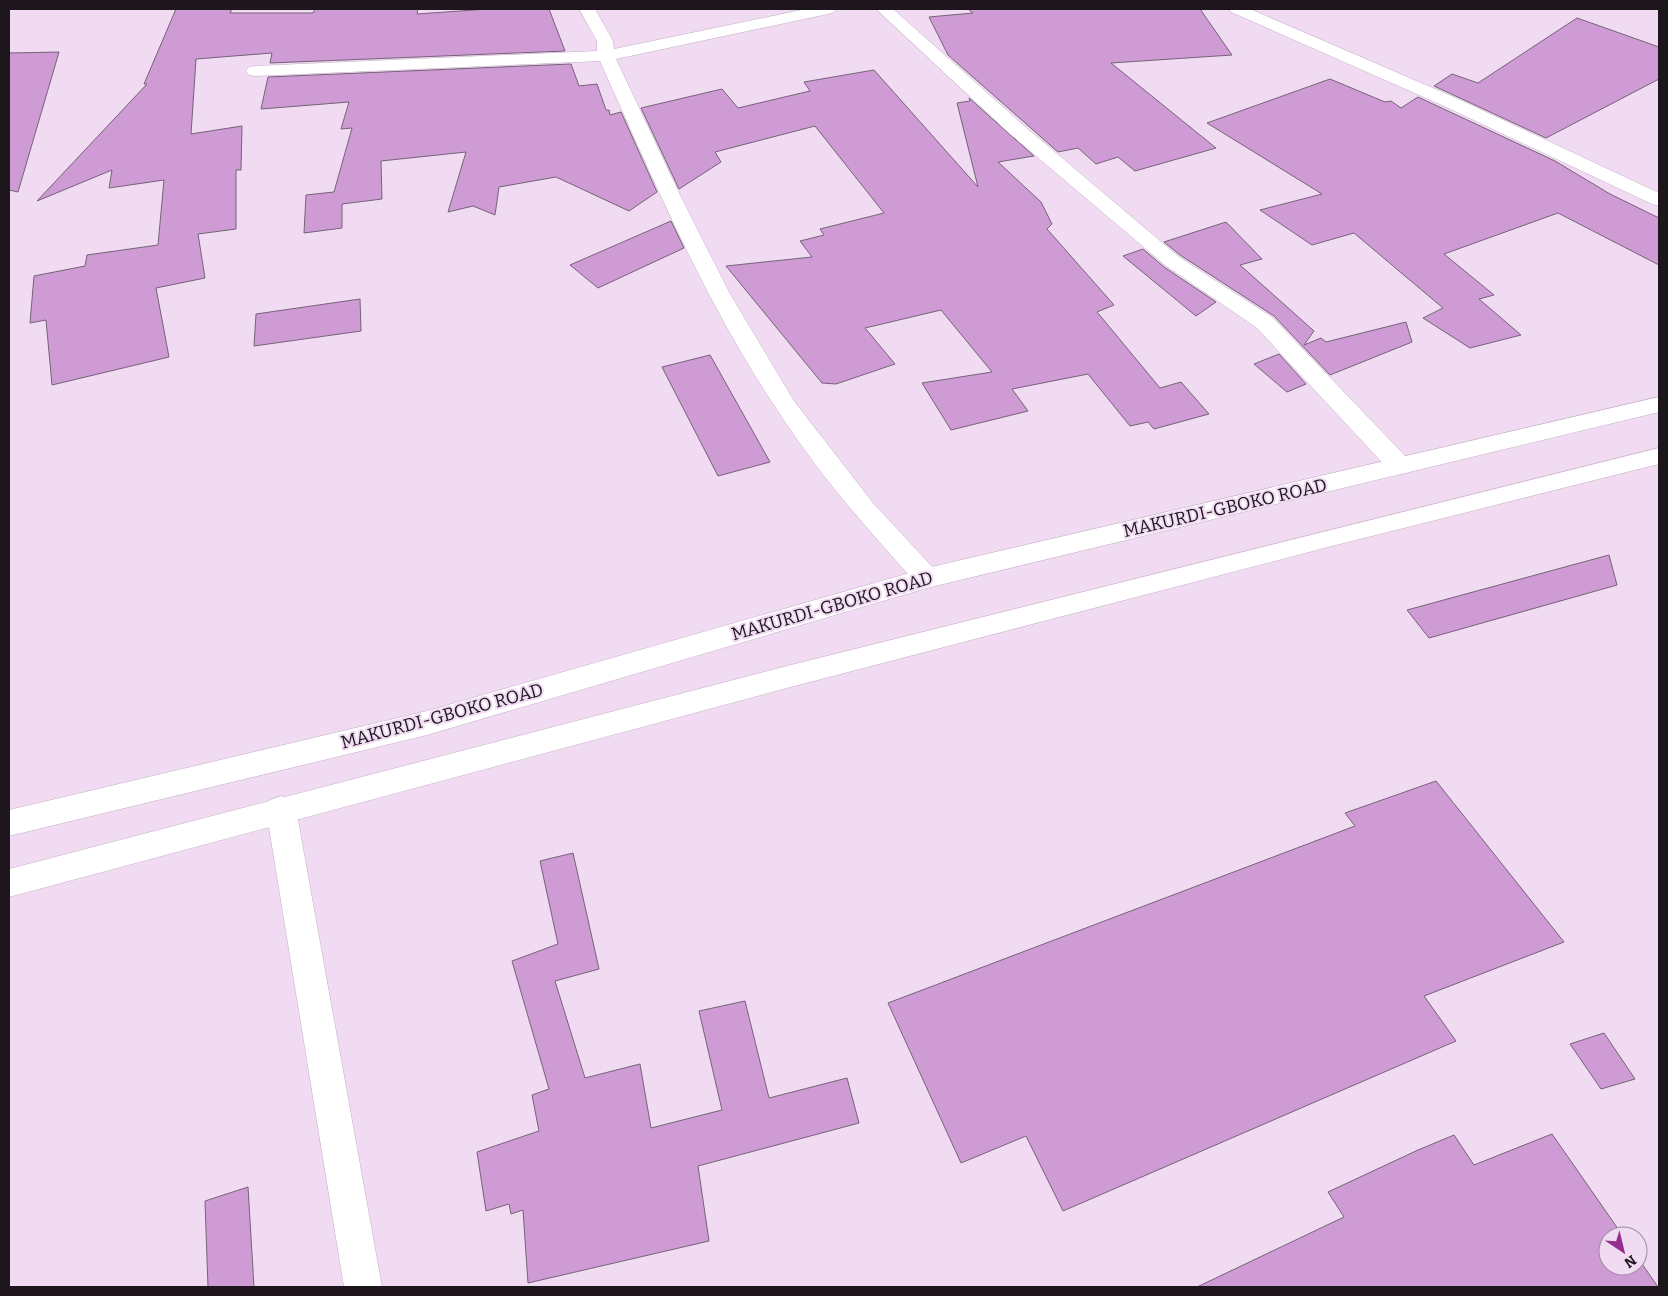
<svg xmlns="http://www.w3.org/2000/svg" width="1668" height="1296" font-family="Bitter,serif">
<rect width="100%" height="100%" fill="#f0dbf2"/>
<path fill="#cf9bd4" stroke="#756377" d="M 176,9 L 232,9 L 230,13 L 313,13 L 315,9 L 418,9 L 417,14 L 488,9 L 549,9 L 565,51 L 270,63 L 272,53 L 196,59 L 191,134 L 242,126 L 241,170 L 236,170 L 236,229 L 198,234 L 205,278 L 156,288 L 169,357 L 52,385 L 46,320 L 30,323 L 34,276 L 85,266 L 87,255 L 158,245 L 164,180 L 109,188 L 112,170 L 37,201 L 147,84 L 144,84 Z
M 968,9 L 1200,9 L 1232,55 L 1111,63 L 1216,148 L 1135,171 L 1118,157 L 1096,164 L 1078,148 L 1058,152 L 948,55 L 929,17 L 973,13 Z
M 1577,18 L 1659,47 L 1659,79 L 1546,138 L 1434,86 L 1452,74 L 1478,83 Z
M 59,52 L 18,192 L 9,190 L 9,53 Z
M 571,64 L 579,86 L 597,84 L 606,110 L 609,110 L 610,115 L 621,112 L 657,192 L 629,211 L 556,177 L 499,187 L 495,215 L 473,206 L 448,212 L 466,152 L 381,161 L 382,199 L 342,204 L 342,228 L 304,233 L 306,195 L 334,192 L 352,128 L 341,129 L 349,102 L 261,109 L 268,77 Z
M 874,70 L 978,187 L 957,103 L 970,101 L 969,98 L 1034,156 L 998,162 L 1041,202 L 1052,224 L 1047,229 L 1114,305 L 1097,312 L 1160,388 L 1181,382 L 1209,414 L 1154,429 L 1148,422 L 1130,426 L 1088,374 L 1012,389 L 1028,411 L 951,430 L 922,383 L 992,372 L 941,310 L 865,328 L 895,364 L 836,384 L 822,383 L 726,266 L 812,257 L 800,241 L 824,235 L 820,229 L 884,213 L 815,126 L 715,152 L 721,162 L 679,189 L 641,108 L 722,89 L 738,108 L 810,91 L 804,82 Z
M 1330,79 L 1385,102 L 1391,101 L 1401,108 L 1418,97 L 1555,161 L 1610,194 L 1659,218 L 1659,265 L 1558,213 L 1444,254 L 1494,295 L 1479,299 L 1521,335 L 1470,348 L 1423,318 L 1443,308 L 1354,233 L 1312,245 L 1260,210 L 1322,194 L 1207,123 Z
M 671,221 L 684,248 L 598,288 L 570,265 Z
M 1226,222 L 1262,259 L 1240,265 L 1314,331 L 1304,345 L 1321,338 L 1326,342 L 1406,322 L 1412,342 L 1330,375 L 1274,316 L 1180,255 L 1164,242 Z
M 1143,249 L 1164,267 L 1216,302 L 1196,316 L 1123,256 Z
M 360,299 L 361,331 L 254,346 L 256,314 Z
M 1279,354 L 1306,384 L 1287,392 L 1254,364 Z
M 710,355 L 770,462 L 718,476 L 662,367 Z
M 1609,555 L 1617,585 L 1429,638 L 1407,610 Z
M 1436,781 L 1564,942 L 1424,996 L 1456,1041 L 1063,1211 L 1026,1136 L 961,1163 L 888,1003 L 1355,826 L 1345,813 Z
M 573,853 L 599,969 L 555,981 L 585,1078 L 640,1064 L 651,1128 L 722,1110 L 699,1011 L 745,1001 L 769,1098 L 847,1078 L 859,1123 L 698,1166 L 709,1241 L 528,1283 L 523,1210 L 511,1214 L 509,1204 L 486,1211 L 477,1152 L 539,1131 L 532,1095 L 549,1089 L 512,961 L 558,944 L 540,861 Z
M 1604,1033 L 1635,1079 L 1601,1089 L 1570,1044 Z
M 1552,1134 L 1623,1236 L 1608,1236 L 1608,1266 L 1638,1266 L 1638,1258 L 1658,1287 L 1197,1287 L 1344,1217 L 1328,1192 L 1418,1150 L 1454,1135 L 1474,1165 Z
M 248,1187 L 254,1287 L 208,1287 L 205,1201 Z"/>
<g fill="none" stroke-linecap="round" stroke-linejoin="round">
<g stroke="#c3afc5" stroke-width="1">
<path id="minor" d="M 579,9 L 595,9 L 613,41 L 614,49 L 806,9 L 836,9 L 834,12 L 828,14 L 616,59 L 680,195 L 730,294 L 794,401 L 873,503 L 936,571 L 940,578 L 936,585 L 927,588 L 918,585 C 867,529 817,472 776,408 C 704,300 653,179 600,61 L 255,76 L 249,75 L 246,71 L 249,67 L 255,66 L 597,51 L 597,41 Z
M 876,9 L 893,9 L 1023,125 L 1179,257 L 1273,318 L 1409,460 L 1412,466 L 1409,472 L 1400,474 L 1391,472 L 1257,328 L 1165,265 L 1009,133 Z
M 1229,9 L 1250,9 L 1456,98 L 1659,193 L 1659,206 L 1652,204 L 1444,106 L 1231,12 Z
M 281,796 L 292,800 L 296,809 L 382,1287 L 344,1287 L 266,809 L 270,800 Z"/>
</g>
<g stroke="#c3afc5" stroke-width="1">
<path id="major" d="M 1659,397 L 1659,412 L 927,588 L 427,735 L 9,836 L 9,810 L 427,711 L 927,568 Z
M 1659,448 L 1659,464 L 1332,546 L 787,688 L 9,897 L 9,869 L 787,666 Z"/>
</g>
<use href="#minor" fill="#fff" fill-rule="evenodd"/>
<use href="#major" fill="#fff" fill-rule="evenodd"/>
</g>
<g text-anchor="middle" stroke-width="4" stroke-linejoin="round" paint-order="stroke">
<g font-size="18" fill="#1d161d" stroke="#f0dbf2">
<text transform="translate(1225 508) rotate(-13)" y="6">MAKURDI-GBOKO ROAD</text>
<text transform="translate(832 606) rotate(-16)" y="6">MAKURDI-GBOKO ROAD</text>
<text transform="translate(442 716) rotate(-15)" y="6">MAKURDI-GBOKO ROAD</text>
</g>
</g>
<rect width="1668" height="1296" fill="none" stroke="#1d161d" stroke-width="20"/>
<g transform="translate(1623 1251) rotate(145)"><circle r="24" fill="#f0dbf2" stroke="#9c8c9d"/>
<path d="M0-4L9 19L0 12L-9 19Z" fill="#952d90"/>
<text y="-8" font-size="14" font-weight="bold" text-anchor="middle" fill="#1d161d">N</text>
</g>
</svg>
